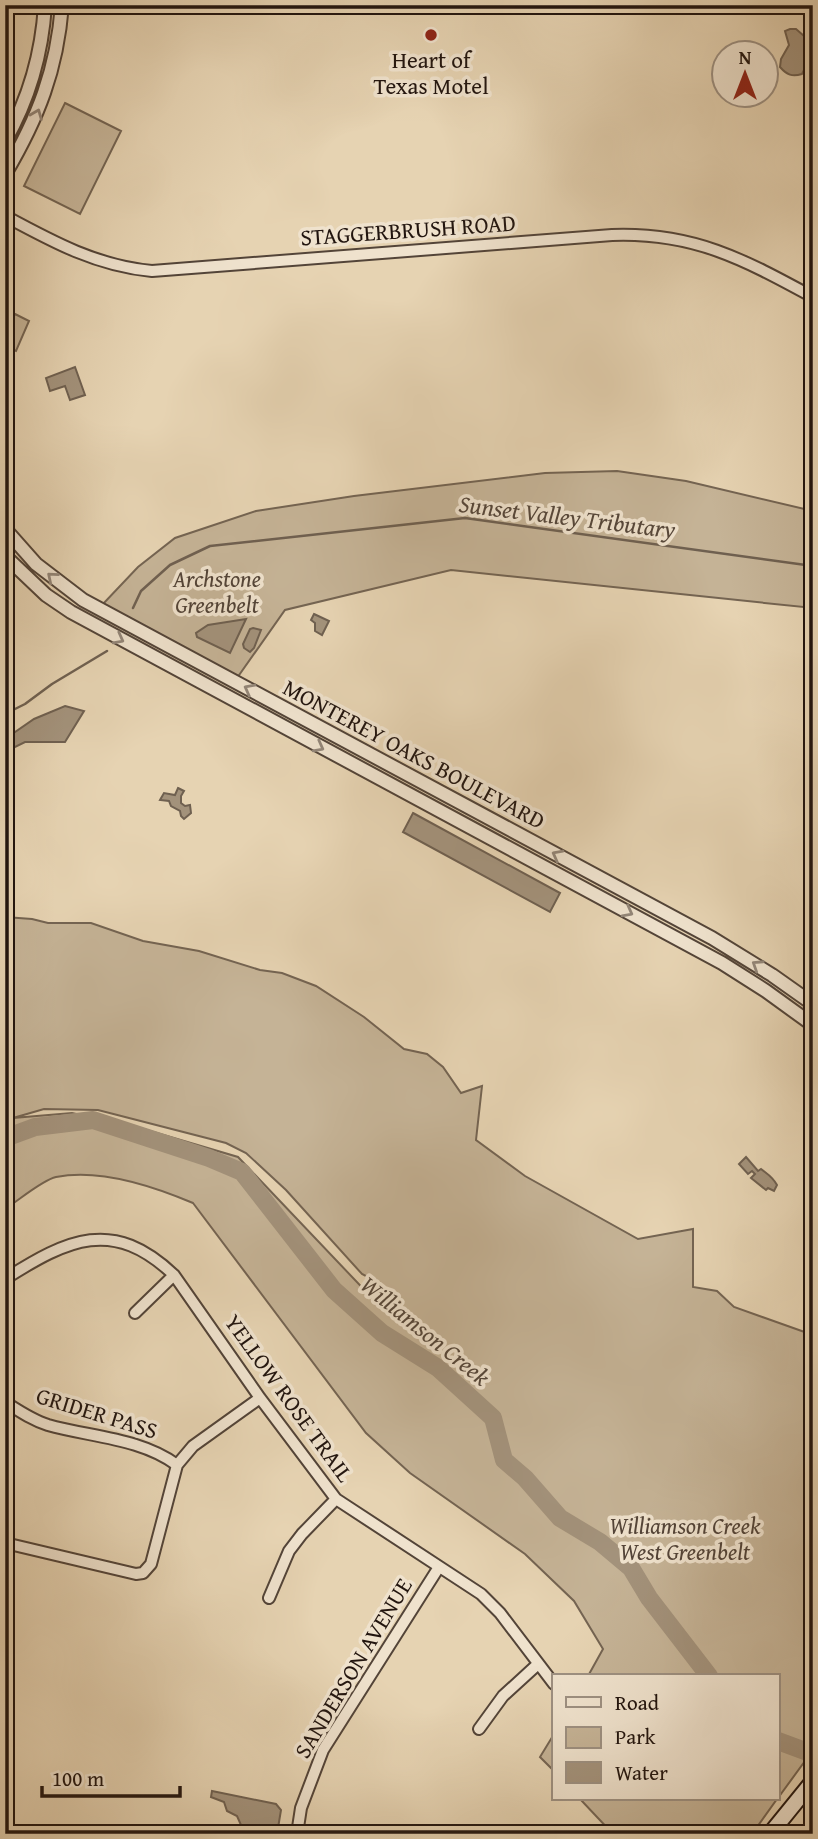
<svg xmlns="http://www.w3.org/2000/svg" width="818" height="1839" font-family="'Gentium Book Plus',serif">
<rect width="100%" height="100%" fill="#e6d3b2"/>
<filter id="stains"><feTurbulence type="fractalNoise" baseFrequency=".00286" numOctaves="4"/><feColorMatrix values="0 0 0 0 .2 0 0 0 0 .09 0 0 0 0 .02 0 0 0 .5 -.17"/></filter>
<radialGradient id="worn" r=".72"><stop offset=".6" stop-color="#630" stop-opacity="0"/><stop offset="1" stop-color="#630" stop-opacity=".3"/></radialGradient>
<path fill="#c5b396" stroke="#746452" stroke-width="2" fill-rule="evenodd" d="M 65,103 L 121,131 L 80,214 L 24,186 Z
M 15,314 L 29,321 L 16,351 L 5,346 L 5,336 Z
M 617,471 L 686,481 L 813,511 L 813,608 L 451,570 L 285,610 L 237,678 L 102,605 L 138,567 L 175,538 L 256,511 L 354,496 L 545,473 Z
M 5,917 L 32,919 L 48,923 L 91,923 L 143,941 L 199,951 L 260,970 L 282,973 L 316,986 L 364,1017 L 404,1049 L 427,1054 L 443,1067 L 461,1093 L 482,1086 L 476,1140 L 525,1176 L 638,1239 L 693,1229 L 693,1287 L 717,1291 L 734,1307 L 813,1335 L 813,1750 L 778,1798 L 778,1676 L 588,1676 L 603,1649 L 574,1601 L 525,1554 L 410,1473 L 366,1433 L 193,1203 C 153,1186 100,1168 56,1177 C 42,1180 18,1201 5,1209 L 5,1025 L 11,1019 L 5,1017 ZM 44,1109 L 98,1110 L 226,1143 L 246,1153 L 286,1190 L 362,1274 L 381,1284 L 374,1300 L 238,1157 L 140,1128 L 72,1113 L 13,1118 Z
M 554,1734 L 554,1771 L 540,1757 Z
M 580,1799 L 777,1799 L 752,1834 L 613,1834 Z"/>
<path fill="#a3927b" stroke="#6f6050" stroke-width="2" d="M 790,29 L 796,29 L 804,36 L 813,36 L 813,58 L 809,60 L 802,74 C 792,77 787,75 780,67 L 781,59 L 789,45 L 785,31 Z
M 75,367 L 85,395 L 70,400 L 65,386 L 50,391 L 46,378 Z
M 314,614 L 329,621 L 322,635 L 315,631 L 315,623 L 311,620 Z
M 246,619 L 230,653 L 197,637 L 196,633 L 208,625 Z
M 253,628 L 261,630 L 254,648 L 250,652 L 244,648 L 243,644 L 250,629 Z
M 65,706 L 84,711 L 65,742 L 25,742 L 5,752 L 5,739 L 34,719 Z
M 178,788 L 184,791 L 181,796 L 181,803 L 185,806 L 190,805 L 191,813 L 184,819 L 181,816 L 180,811 L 171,806 L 169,801 L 160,800 L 164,793 L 175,795 Z
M 413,813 L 560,893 L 550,912 L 403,832 Z
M 746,1157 L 758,1171 L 761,1169 C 767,1174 772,1176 777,1185 L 774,1191 L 768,1188 L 766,1190 L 751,1178 L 755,1174 L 752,1171 L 748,1174 L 739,1164 Z
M 212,1791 L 276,1804 L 281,1810 L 277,1834 L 245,1834 L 237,1816 L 227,1811 L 224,1802 L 211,1797 Z"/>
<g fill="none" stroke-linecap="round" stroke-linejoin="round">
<path stroke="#6f6050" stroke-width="2.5" d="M 133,608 L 141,591 L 170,565 L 210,546 L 465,518 L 813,566
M 5,714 L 25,704 L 52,684 L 107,651"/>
<path stroke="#a3927b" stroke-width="18" d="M 5,1138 L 35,1127 L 93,1120 L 209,1158 L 242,1172 L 334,1290 L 382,1333 L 438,1368 L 493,1418 L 504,1460 L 525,1478 L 560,1518 L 600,1542 L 631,1568 L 649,1598 L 709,1676
M 778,1741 L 813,1754"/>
<g stroke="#534438" stroke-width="14">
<path id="minor" d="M 5,216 C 53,242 97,266 152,271 L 612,235 C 693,232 743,259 813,297
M 5,1279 C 68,1239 113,1217 174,1275 L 260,1398 L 336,1499 L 481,1594 L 500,1613 L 554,1684
M 135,1313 L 174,1275
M 5,1402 C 19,1411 32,1420 48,1425 C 90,1437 141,1438 177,1465
M 5,1543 L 136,1574 L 143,1573 L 151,1564 L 177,1465 L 193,1446 L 260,1398
M 269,1598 L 289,1551 L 302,1534 L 336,1499
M 479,1729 L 503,1696 L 538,1664
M 297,1834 L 301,1808 L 323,1750 L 439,1567"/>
</g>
<g stroke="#534438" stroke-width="16">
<path id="tertiary" d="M 5,141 C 29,99 42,53 45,5
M 5,174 C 38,118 57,70 62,5
M 5,529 L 36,564 L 83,600 L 712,938 L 772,975 L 813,1004
M 5,556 L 46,595 L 71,612 L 722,963 L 766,991 L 813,1025"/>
</g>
<g stroke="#22150f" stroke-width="18">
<path id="secondary" d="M 770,1834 L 813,1781"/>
</g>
<use href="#minor" stroke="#efe2cd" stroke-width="10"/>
<use href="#tertiary" stroke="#efe2cd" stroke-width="12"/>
<use href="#secondary" stroke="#efe2cd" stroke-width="14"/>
</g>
<defs><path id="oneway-chevron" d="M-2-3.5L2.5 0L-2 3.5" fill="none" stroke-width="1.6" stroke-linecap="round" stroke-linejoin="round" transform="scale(1.75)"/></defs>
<g stroke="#938678">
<use href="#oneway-chevron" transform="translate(37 114) rotate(-68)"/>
<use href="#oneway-chevron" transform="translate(52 577) rotate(-140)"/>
<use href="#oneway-chevron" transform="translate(119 639) rotate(28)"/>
<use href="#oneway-chevron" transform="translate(249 689) rotate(-152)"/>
<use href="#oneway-chevron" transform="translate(319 747) rotate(28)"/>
<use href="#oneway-chevron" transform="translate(557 855) rotate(-152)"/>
<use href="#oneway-chevron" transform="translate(628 912) rotate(28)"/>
<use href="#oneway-chevron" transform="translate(757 965) rotate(-147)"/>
</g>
<circle fill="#8f2418" stroke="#efe2cd" stroke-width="2.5" cx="431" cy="35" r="7"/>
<g text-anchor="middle" stroke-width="7" stroke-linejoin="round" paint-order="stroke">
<g font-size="23" fill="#22150f" stroke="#efe2cd">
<text x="431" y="68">Heart of<tspan x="431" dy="26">Texas Motel</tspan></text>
</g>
<g font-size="23" fill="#22150f" stroke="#efe2cd">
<text transform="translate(408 230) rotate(-4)" y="8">STAGGERBRUSH ROAD</text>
<text transform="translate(414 754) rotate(28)" y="8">MONTEREY OAKS BOULEVARD</text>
<text transform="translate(289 1398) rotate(54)" y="8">YELLOW ROSE TRAIL</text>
<text transform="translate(97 1413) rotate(17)" y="8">GRIDER PASS</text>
<text transform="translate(353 1668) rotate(-59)" y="8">SANDERSON AVENUE</text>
</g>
<g font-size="23" font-style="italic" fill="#534438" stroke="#efe2cd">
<text x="217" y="587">Archstone<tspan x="217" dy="26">Greenbelt</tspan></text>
<text x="685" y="1534">Williamson Creek<tspan x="685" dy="26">West Greenbelt</tspan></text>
</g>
<g font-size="24" font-style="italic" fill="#56473a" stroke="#efe2cd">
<text transform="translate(567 517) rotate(7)" y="8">Sunset Valley Tributary</text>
<text transform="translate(425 1331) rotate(39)" y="8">Williamson Creek</text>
</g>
</g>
<rect width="818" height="1839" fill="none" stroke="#e6d3b2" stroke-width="28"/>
<rect x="7" y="7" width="804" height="1825" fill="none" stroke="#22150f" stroke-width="3.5"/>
<rect x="14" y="14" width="790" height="1811" fill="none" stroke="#22150f" stroke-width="2"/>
<rect x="552" y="1674" width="228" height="126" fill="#efe2cd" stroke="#9d9081" stroke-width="2"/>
<rect x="566" y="1697" width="35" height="10" fill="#efe2cd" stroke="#9d9081" stroke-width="2"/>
<text x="615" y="1710" font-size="21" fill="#22150f">Road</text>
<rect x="566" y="1727" width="35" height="21" fill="#c5b396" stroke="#9d9081" stroke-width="2"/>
<text x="615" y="1744" font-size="21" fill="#22150f">Park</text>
<rect x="566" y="1762" width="35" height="21" fill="#a3927b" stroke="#9d9081" stroke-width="2"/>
<text x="615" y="1780" font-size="21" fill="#22150f">Water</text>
<g transform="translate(745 74)"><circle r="33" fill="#efe2cd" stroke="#9d9081" stroke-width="2"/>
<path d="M0-5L12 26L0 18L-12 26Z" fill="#8f2418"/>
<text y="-10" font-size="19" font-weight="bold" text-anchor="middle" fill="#22150f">N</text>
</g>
<path d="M42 1786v10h138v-10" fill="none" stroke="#22150f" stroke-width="3.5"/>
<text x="52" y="1786" font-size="21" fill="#22150f" stroke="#efe2cd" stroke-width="5" paint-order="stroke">100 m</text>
<rect width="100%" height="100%" filter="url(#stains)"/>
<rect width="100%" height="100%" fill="url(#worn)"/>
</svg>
